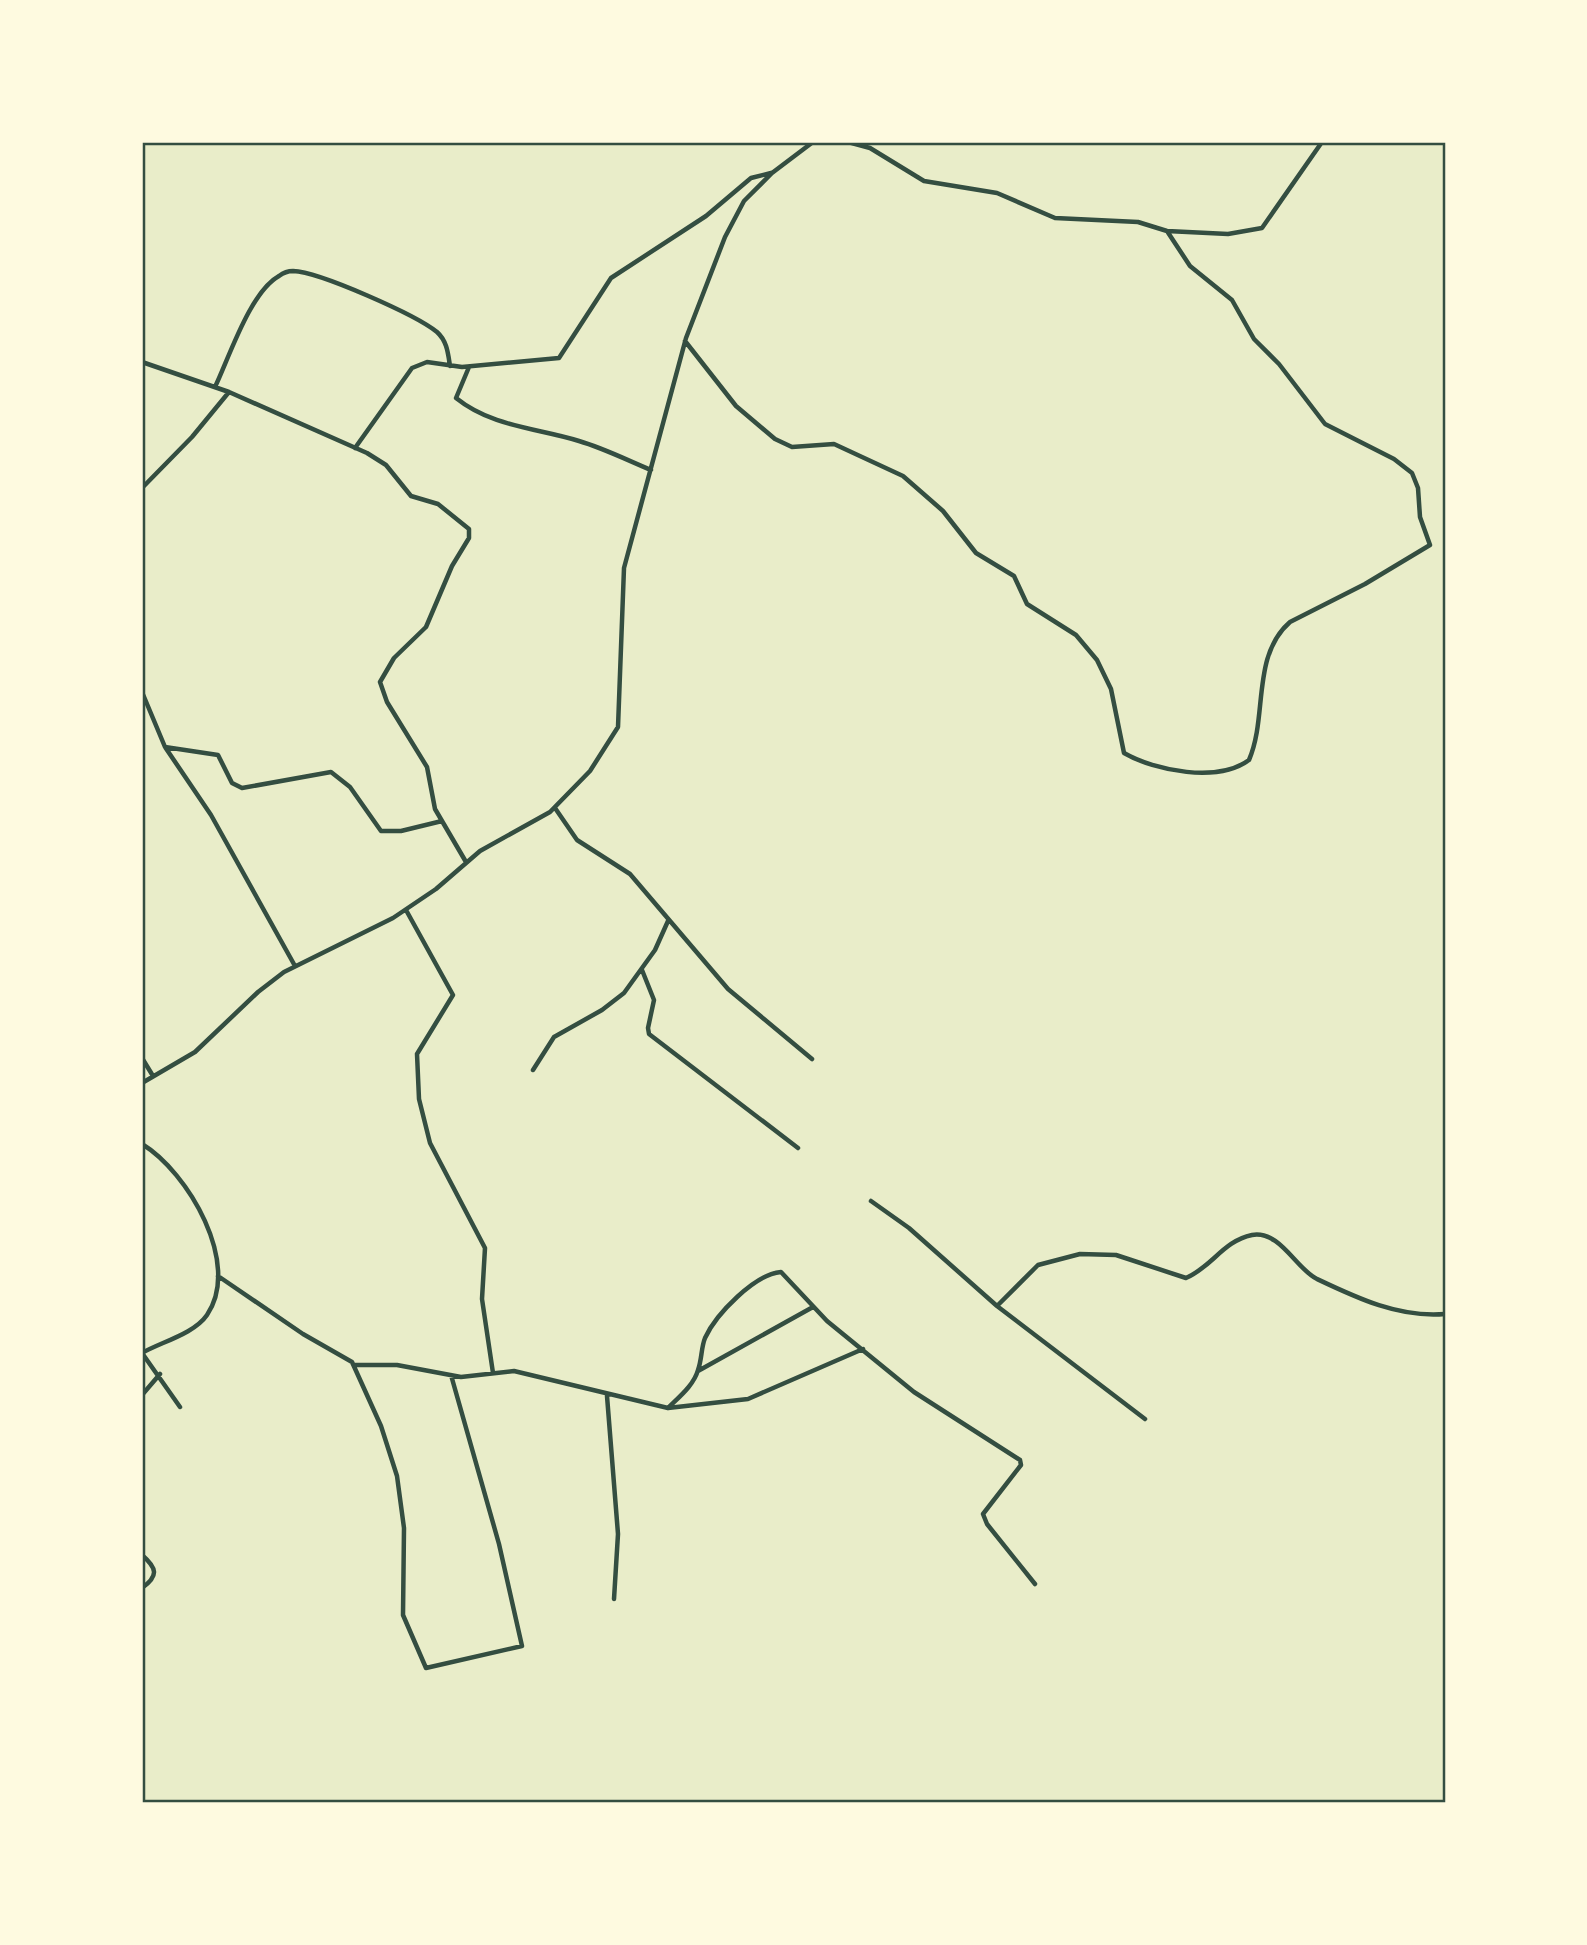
<svg xmlns="http://www.w3.org/2000/svg" width="1587" height="1945" font-family="Lato,sans-serif">
<rect width="100%" height="100%" fill="#e9edc9"/>
<g fill="none" stroke-linecap="round" stroke-linejoin="round">
<path stroke="#344e41" stroke-width="4.5" d="M 848,142 L 870,148 L 924,181 L 997,193 L 1055,218 L 1138,222 L 1167,231 L 1228,234 L 1262,228 L 1322,142
M 685,341 L 736,406 L 775,439 L 792,447 L 834,444 L 903,476 L 943,511 L 976,553 L 1014,576 L 1027,604 L 1076,635 L 1097,660 L 1111,689 L 1124,753 C 1155,771 1218,783 1249,760 C 1268,716 1251,656 1290,622 L 1365,584 L 1430,545 L 1420,517 L 1418,488 L 1412,473 L 1394,459 L 1325,424 L 1279,364 L 1254,339 L 1232,300 L 1190,266 L 1167,231
M 142,362 L 229,392 L 367,453 L 386,465 L 411,496 L 438,504 L 469,529 L 469,538 L 452,566 L 426,627 L 394,658 L 380,682 L 387,702 L 427,767 L 435,809 L 466,862
M 469,367 L 456,398 C 492,427 537,428 579,441 C 603,448 627,460 651,470
M 215,387 C 229,358 250,292 279,276 C 283,273 288,271 293,271 C 320,272 416,315 437,332 C 447,341 448,353 450,366
M 355,448 L 412,368 L 427,362 L 462,367 L 559,358 L 611,278 L 706,216 L 751,178 L 771,173
M 142,488 L 192,437 L 229,392
M 142,692 L 165,747 L 211,815 L 295,966
M 165,747 L 218,755 L 232,783 L 242,788 L 331,772 L 350,787 L 381,831 L 401,831 L 442,821
M 555,808 L 577,840 L 630,874 L 728,989 L 812,1059
M 406,910 L 453,995 L 417,1054 L 419,1099 L 430,1143 L 485,1248 L 482,1299 L 493,1373
M 642,970 L 654,1000 L 648,1028 L 649,1034 L 798,1148
M 142,1058 L 153,1076
M 533,1070 L 554,1037 L 602,1010 L 624,993 L 655,950 L 668,921
M 142,1083 L 195,1052 L 258,992 L 284,972 L 393,918 L 436,889 L 480,851 L 550,812 L 590,771 L 618,727 L 624,568 L 686,338 L 725,237 L 744,201 L 772,173 L 813,142
M 142,1144 C 188,1172 242,1264 207,1315 C 194,1334 161,1342 142,1353
M 871,1201 L 909,1228 L 997,1306 L 1145,1419
M 218,1276 L 303,1334 L 352,1362 L 381,1426 L 397,1476 L 404,1528 L 403,1615 L 426,1668 L 522,1646 L 499,1544 L 451,1375
M 997,1306 L 1038,1265 L 1080,1254 L 1116,1255 L 1186,1278 C 1212,1267 1223,1241 1252,1235 C 1280,1230 1296,1269 1317,1279 C 1357,1298 1399,1318 1445,1314
M 142,1353 L 180,1407
M 354,1365 L 397,1365 L 461,1377 L 514,1371 L 668,1408 L 748,1399 L 863,1349
M 698,1371 L 813,1307
M 142,1395 L 160,1374
M 607,1396 L 618,1534 L 614,1599
M 668,1408 C 679,1397 694,1385 698,1370 C 702,1359 701,1348 705,1338 C 716,1314 755,1274 781,1272 L 827,1321 L 914,1392 L 1020,1460 L 1021,1465 L 983,1514 L 987,1524 L 1035,1584
M 142,1555 C 157,1568 159,1576 142,1588"/>
</g>
<rect width="1587" height="1945" fill="none" stroke="#fefae0" stroke-width="287"/>
<rect x="144" y="144" width="1300" height="1657" fill="none" stroke="#344e41" stroke-width="2.5"/>
</svg>
